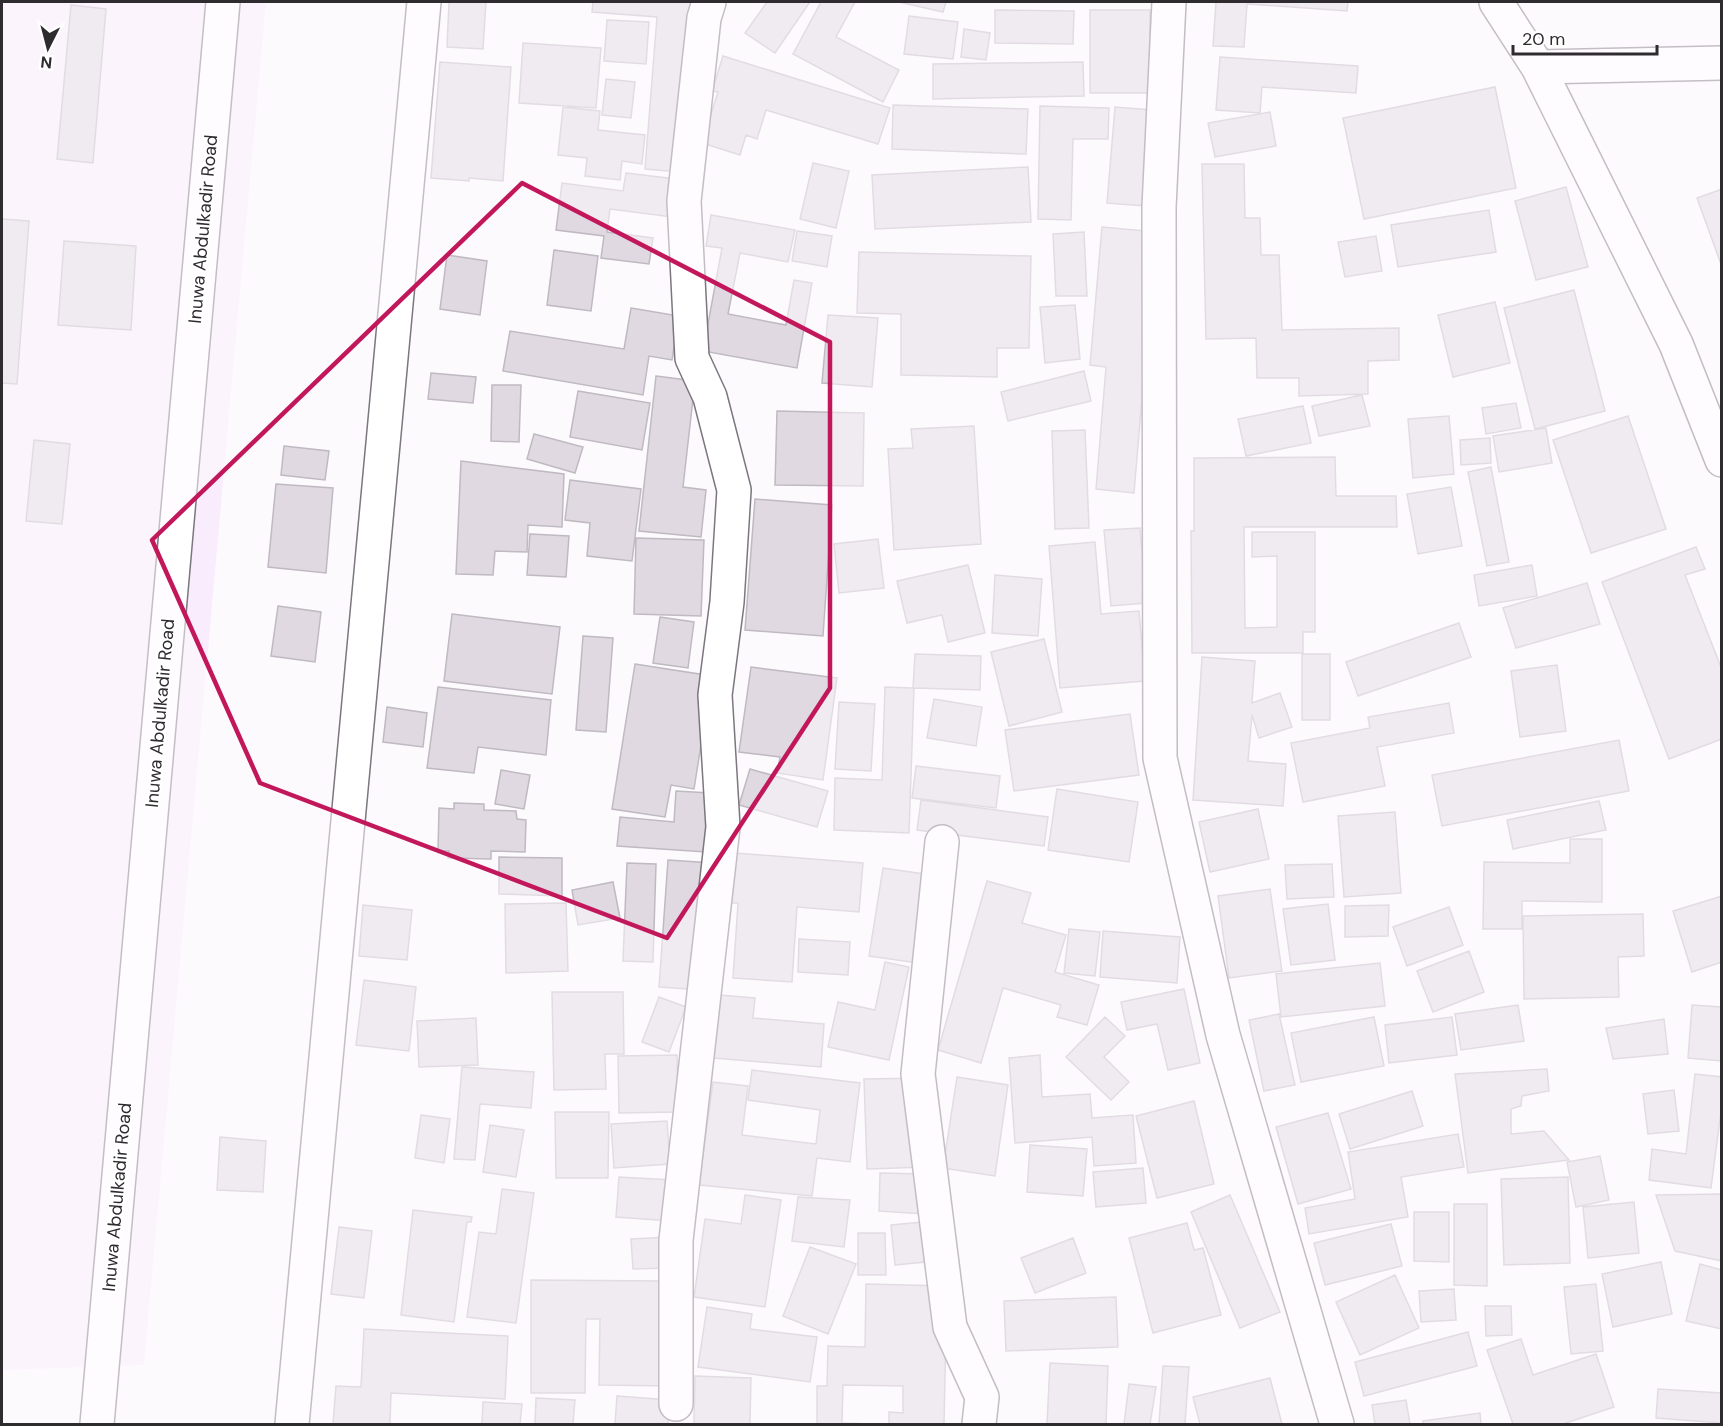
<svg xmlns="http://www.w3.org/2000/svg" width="1723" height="1426" font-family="'DM Sans',sans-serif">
<rect width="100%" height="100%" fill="#fdfafe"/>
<path fill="#f9edfd" d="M 2,2 L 266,2 L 144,1365 L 2,1370 Z"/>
<path fill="#e0d9e2" stroke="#bfb9c1" stroke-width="1.5" d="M 449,2 L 486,2 L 483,49 L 447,47 Z
M 593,2 L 692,2 L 679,172 L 645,169 L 657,17 L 592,12 Z
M 767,2 L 810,2 L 775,53 L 745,33 Z
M 821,2 L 855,2 L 836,37 L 899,70 L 883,102 L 793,54 Z
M 899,2 L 946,2 L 943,12 Z
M 1216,2 L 1348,2 L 1347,11 L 1247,4 L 1244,47 L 1213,46 Z
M 71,5 L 106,9 L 93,163 L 57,159 Z
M 995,10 L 1074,11 L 1073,44 L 995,43 Z
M 1090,10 L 1150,10 L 1150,93 L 1090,93 Z
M 909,16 L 958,22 L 953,59 L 904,54 Z
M 607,20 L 649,22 L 646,64 L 604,61 Z
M 964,29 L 990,33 L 986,60 L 961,57 Z
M 523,43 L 601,48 L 596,108 L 519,103 Z
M 723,56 L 890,108 L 878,144 L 766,110 L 757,139 L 746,135 L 740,155 L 702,143 L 718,92 L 712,91 Z
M 1220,57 L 1358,66 L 1356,93 L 1262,87 L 1260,113 L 1216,110 Z
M 440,62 L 511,67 L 503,181 L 469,178 L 469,181 L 431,178 Z
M 1083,62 L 1084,96 L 933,99 L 933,64 Z
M 606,79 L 635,82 L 631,118 L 602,115 Z
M 1495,87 L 1516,188 L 1364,219 L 1343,118 Z
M 893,105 L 1028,109 L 1026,154 L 892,149 Z
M 1040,106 L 1109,108 L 1108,139 L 1073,139 L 1071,220 L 1038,219 Z
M 563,107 L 600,111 L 598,130 L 645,135 L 642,164 L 622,161 L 620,180 L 585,176 L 587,158 L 558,155 Z
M 1115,107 L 1152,110 L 1145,206 L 1107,203 Z
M 1270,112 L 1276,146 L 1215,157 L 1208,123 Z
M 813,163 L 849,171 L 836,228 L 800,219 Z
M 1202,164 L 1244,164 L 1245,218 L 1260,218 L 1261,255 L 1279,255 L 1282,330 L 1399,328 L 1399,360 L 1368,361 L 1368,394 L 1299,396 L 1299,378 L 1257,378 L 1256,338 L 1206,339 Z
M 1028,167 L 1031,222 L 875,229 L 872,175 Z
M 626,173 L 676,179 L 672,217 L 610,209 L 607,232 L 653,238 L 649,264 L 601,258 L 604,236 L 556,230 L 562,183 L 623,191 Z
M 1566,187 L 1588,267 L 1536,280 L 1515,201 Z
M 1722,189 L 1722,267 L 1697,198 Z
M 1489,210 L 1496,252 L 1398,267 L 1391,225 Z
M 711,215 L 795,230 L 788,262 L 740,253 L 728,314 L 786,325 L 794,280 L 812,283 L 797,368 L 703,351 L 722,248 L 706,246 Z
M 2,219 L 29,221 L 17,384 L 2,383 Z
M 1102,227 L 1156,232 L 1134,493 L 1096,489 L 1106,367 L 1090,365 Z
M 797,231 L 832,236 L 827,267 L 792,261 Z
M 1084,232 L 1087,296 L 1056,296 L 1053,234 Z
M 1376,236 L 1382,271 L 1345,277 L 1338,242 Z
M 64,241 L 136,246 L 131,330 L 58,325 Z
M 554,250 L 598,256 L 591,311 L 547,305 Z
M 859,252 L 1031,256 L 1029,348 L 997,348 L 997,377 L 901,375 L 901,314 L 857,313 Z
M 447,255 L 487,261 L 480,315 L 440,309 Z
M 1574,290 L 1605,411 L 1535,429 L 1504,308 Z
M 1495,302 L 1510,363 L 1453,377 L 1438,315 Z
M 1075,305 L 1080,359 L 1045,363 L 1040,307 Z
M 631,308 L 679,316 L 672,360 L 649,356 L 643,395 L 503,371 L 510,331 L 624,349 Z
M 828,315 L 878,318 L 872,387 L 822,383 Z
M 1084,371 L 1091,401 L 1008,421 L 1001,392 Z
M 431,373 L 476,377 L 473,403 L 428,399 Z
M 656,376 L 695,381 L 683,487 L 706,490 L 701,537 L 639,531 Z
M 492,385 L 521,385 L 519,442 L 491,441 Z
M 578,391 L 650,403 L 642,450 L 570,437 Z
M 1362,395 L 1370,426 L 1319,436 L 1312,406 Z
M 1516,403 L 1521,428 L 1486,434 L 1482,408 Z
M 1303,406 L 1311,443 L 1246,456 L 1238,419 Z
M 777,411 L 864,413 L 863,486 L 775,485 Z
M 1449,416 L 1454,474 L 1413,478 L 1408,419 Z
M 1628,416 L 1666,529 L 1591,553 L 1553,440 Z
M 974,426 L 981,544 L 894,550 L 888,449 L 913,448 L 911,429 Z
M 1546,428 L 1552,463 L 1499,472 L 1493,436 Z
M 1085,430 L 1089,528 L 1055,529 L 1052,431 Z
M 534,434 L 583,447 L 575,473 L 527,459 Z
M 1490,438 L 1491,463 L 1461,465 L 1460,440 Z
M 34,440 L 70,444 L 62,524 L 26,521 Z
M 284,446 L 329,451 L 325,480 L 281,475 Z
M 1335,457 L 1336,496 L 1396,496 L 1397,527 L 1244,527 L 1245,628 L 1277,627 L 1277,556 L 1252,557 L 1252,532 L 1315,532 L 1315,632 L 1303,632 L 1303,654 L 1330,654 L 1330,720 L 1302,720 L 1302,653 L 1192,653 L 1191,531 L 1194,531 L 1194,458 Z
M 461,461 L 564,474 L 562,527 L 528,525 L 527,552 L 495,551 L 493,575 L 456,574 Z
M 1491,467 L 1509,562 L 1487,566 L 1468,472 Z
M 570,480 L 641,489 L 632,561 L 587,556 L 590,523 L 565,520 Z
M 276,484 L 333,488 L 326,573 L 268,567 Z
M 1451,487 L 1462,546 L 1418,554 L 1407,494 Z
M 755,499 L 832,505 L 823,636 L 745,630 Z
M 1140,528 L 1146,603 L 1111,606 L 1104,530 Z
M 530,534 L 569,536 L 566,577 L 527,575 Z
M 636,538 L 704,540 L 701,616 L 634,614 Z
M 878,539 L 884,588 L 839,593 L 834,544 Z
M 1095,542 L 1101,614 L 1139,611 L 1145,681 L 1060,688 L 1049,546 Z
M 1696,547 L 1705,569 L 1685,575 L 1722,670 L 1722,739 L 1669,759 L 1602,582 Z
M 968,565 L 985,633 L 948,642 L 942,615 L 907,623 L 897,581 Z
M 1532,565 L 1537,596 L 1479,606 L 1474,575 Z
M 995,575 L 1042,579 L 1038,636 L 992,633 Z
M 1587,583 L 1600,624 L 1516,648 L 1503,608 Z
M 278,606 L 321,612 L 315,662 L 271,656 Z
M 452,614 L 560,627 L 552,694 L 444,681 Z
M 660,617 L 694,622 L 688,668 L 653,663 Z
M 1459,623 L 1471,657 L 1358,696 L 1346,662 Z
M 583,636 L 613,638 L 606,732 L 576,730 Z
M 1044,639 L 1062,712 L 1009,726 L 991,652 Z
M 915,654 L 981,656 L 980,690 L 914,688 L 909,833 L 834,830 L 835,778 L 882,780 L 885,687 L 913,688 Z
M 1202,657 L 1255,661 L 1252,703 L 1280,693 L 1292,727 L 1259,738 L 1252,715 L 1248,761 L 1286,764 L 1283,806 L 1193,800 Z
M 635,664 L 712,676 L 694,789 L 671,785 L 665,817 L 612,809 Z
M 1557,665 L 1566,731 L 1520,737 L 1511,671 Z
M 751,667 L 837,678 L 823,780 L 777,773 L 780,757 L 739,752 Z
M 438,687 L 551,700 L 546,755 L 478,747 L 474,773 L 427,768 Z
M 934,699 L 982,707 L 976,746 L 927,738 Z
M 839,702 L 875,704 L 871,771 L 835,769 Z
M 1449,703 L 1454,733 L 1377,747 L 1385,786 L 1303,802 L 1291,743 L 1370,728 L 1368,717 Z
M 387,707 L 427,713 L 423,747 L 383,742 Z
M 1130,714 L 1139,775 L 1014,791 L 1005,730 Z
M 1619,740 L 1629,791 L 1442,826 L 1432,775 Z
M 916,766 L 1000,776 L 996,808 L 912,798 Z
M 750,769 L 828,791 L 817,827 L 739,805 Z
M 501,770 L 530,775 L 524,809 L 495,804 Z
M 1057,789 L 1138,802 L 1129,862 L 1048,850 Z
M 676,791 L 710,793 L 706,852 L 617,846 L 620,817 L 674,822 Z
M 921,800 L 1048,817 L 1044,846 L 917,830 Z
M 1599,801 L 1606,830 L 1513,849 L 1507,820 Z
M 454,803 L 484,804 L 484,810 L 516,811 L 517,819 L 526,820 L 525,852 L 491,851 L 491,859 L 448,858 L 449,851 L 438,851 L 439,808 L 454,809 Z
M 1258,809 L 1269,859 L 1210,872 L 1199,822 Z
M 1395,812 L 1401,893 L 1344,897 L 1338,816 Z
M 1570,839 L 1602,839 L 1602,902 L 1522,901 L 1522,929 L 1483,929 L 1484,862 L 1570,863 Z
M 735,853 L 863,863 L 859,912 L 797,907 L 792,982 L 733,978 L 738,903 L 731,903 Z
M 499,857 L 562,858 L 562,896 L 499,894 Z
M 668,860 L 713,863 L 702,990 L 659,987 Z
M 627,863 L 656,864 L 653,962 L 623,961 Z
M 1332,864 L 1334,897 L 1287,899 L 1285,865 Z
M 883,868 L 945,877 L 932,965 L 869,956 Z
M 987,881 L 1031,893 L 1022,923 L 1066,935 L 1055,972 L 1099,985 L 1087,1025 L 1057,1017 L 1061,1005 L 1003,988 L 981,1063 L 938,1050 Z
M 613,882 L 620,918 L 578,925 L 572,890 Z
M 1270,889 L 1282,971 L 1229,978 L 1218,896 Z
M 1722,896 L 1722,962 L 1692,972 L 1673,911 Z
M 566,903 L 568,971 L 506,973 L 505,904 Z
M 1328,904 L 1335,960 L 1291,965 L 1283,909 Z
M 363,905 L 412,910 L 407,960 L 359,956 Z
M 1389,905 L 1388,936 L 1345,937 L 1345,906 Z
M 1449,907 L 1463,945 L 1407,966 L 1393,927 Z
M 1643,914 L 1644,956 L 1618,957 L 1619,997 L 1524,999 L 1523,916 Z
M 1069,929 L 1100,932 L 1095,976 L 1064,973 Z
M 1103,931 L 1180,937 L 1177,983 L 1100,977 Z
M 799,939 L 850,942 L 848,975 L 798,972 Z
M 1469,951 L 1484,992 L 1433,1012 L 1417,971 Z
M 885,962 L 909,967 L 889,1060 L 828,1047 L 838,1002 L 875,1010 Z
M 1380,963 L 1385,1006 L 1281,1017 L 1276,974 Z
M 364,980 L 416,987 L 409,1051 L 356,1045 Z
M 1184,989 L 1200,1063 L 1168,1070 L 1157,1024 L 1127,1030 L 1121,1002 Z
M 552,992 L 623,992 L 624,1054 L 605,1054 L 606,1089 L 554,1090 Z
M 719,995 L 755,998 L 753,1018 L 824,1024 L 821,1067 L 714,1058 Z
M 659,997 L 686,1007 L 669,1052 L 642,1042 Z
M 1518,1005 L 1524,1041 L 1461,1050 L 1455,1014 Z
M 1692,1005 L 1722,1007 L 1722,1061 L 1688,1058 Z
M 1279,1014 L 1295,1085 L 1264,1091 L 1249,1020 Z
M 1105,1017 L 1125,1036 L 1104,1057 L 1129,1082 L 1111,1100 L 1066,1057 Z
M 1374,1017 L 1384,1066 L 1301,1082 L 1291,1033 Z
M 1452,1017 L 1457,1055 L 1389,1063 L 1385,1025 Z
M 476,1018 L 478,1065 L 419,1067 L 417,1021 Z
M 1664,1019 L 1668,1054 L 1613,1059 L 1606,1028 Z
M 677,1055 L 678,1112 L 619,1113 L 618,1056 Z
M 1040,1055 L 1042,1097 L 1090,1094 L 1092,1118 L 1133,1115 L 1136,1163 L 1094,1166 L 1092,1137 L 1015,1143 L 1009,1058 Z
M 462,1067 L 534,1072 L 531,1108 L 480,1104 L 475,1160 L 454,1159 Z
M 1547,1069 L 1549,1091 L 1522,1096 L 1521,1106 L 1511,1109 L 1511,1134 L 1544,1131 L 1569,1160 L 1468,1173 L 1455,1074 Z
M 752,1070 L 860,1083 L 850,1162 L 817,1158 L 812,1196 L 699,1185 L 713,1082 L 748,1086 L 742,1135 L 816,1144 L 820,1110 L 748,1100 Z
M 1695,1074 L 1722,1077 L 1722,1104 L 1711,1188 L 1649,1180 L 1652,1149 L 1686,1154 Z
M 957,1077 L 1008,1085 L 995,1176 L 943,1168 Z
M 924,1078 L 927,1167 L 867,1169 L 864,1079 Z
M 1674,1090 L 1679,1131 L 1648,1134 L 1643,1094 Z
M 1412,1091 L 1423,1126 L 1350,1149 L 1339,1114 Z
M 1194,1101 L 1214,1184 L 1157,1198 L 1136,1116 Z
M 555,1112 L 609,1112 L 608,1178 L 556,1178 Z
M 1328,1113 L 1351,1189 L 1298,1204 L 1276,1127 Z
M 421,1115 L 450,1119 L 444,1163 L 415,1158 Z
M 667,1121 L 670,1164 L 614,1168 L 611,1124 Z
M 490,1125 L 524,1130 L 516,1177 L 483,1172 Z
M 1458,1134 L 1464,1167 L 1401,1177 L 1408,1217 L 1309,1234 L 1305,1208 L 1355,1199 L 1348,1152 Z
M 220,1137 L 266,1141 L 263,1192 L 217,1190 Z
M 1030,1145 L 1087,1149 L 1083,1196 L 1027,1192 Z
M 1600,1156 L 1609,1200 L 1576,1207 L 1567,1162 Z
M 1143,1168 L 1146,1203 L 1096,1207 L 1093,1172 Z
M 880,1173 L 927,1174 L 925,1214 L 879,1211 Z
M 619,1177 L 673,1180 L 670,1221 L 616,1217 Z
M 1568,1177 L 1570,1263 L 1504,1265 L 1501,1179 Z
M 502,1189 L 534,1193 L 516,1323 L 467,1317 L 479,1232 L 496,1234 Z
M 1722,1194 L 1722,1261 L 1675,1251 L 1656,1195 Z
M 745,1195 L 781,1200 L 765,1307 L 694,1297 L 705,1219 L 741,1224 Z
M 1230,1195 L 1280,1312 L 1240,1328 L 1191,1212 Z
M 798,1197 L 850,1200 L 844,1247 L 792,1241 Z
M 1634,1202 L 1639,1253 L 1588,1258 L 1583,1207 Z
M 1454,1204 L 1487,1204 L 1487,1286 L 1454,1285 Z
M 413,1210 L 472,1217 L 471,1222 L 467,1222 L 454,1322 L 401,1315 Z
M 1414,1212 L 1449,1212 L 1449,1262 L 1414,1261 Z
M 922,1222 L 926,1262 L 895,1265 L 891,1225 Z
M 1187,1223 L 1194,1250 L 1203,1248 L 1221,1315 L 1153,1333 L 1129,1238 Z
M 1391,1224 L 1402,1266 L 1325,1285 L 1314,1243 Z
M 339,1227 L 372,1231 L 364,1298 L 331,1294 Z
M 858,1233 L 885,1233 L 886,1275 L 858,1275 Z
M 669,1237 L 670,1268 L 633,1269 L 631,1239 Z
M 1073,1238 L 1086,1273 L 1035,1293 L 1021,1258 Z
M 810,1247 L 856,1264 L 828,1334 L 783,1316 Z
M 1661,1262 L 1672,1314 L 1613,1327 L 1602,1274 Z
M 1700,1264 L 1722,1270 L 1722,1329 L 1686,1321 Z
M 1395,1275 L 1419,1328 L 1360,1355 L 1336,1302 Z
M 531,1280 L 665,1281 L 670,1386 L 599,1385 L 600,1319 L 586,1319 L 585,1393 L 531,1393 Z
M 866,1284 L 947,1286 L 944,1424 L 889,1424 L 889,1412 L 903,1413 L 903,1386 L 843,1385 L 842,1423 L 872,1424 L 817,1424 L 817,1386 L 827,1386 L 828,1346 L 865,1347 Z
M 1596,1284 L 1603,1351 L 1571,1354 L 1564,1287 Z
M 1454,1289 L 1456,1320 L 1421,1322 L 1419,1291 Z
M 1116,1297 L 1118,1347 L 1006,1351 L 1004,1301 Z
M 1485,1306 L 1511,1306 L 1512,1335 L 1486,1336 Z
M 707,1307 L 752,1314 L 750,1329 L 817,1337 L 810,1382 L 698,1367 Z
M 364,1329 L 508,1336 L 505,1399 L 391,1393 L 390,1424 L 333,1424 L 336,1386 L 361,1387 Z
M 1468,1332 L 1477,1366 L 1364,1396 L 1355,1362 Z
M 1521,1339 L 1533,1375 L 1596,1354 L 1614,1407 L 1563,1424 L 1513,1424 L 1487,1350 Z
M 1050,1363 L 1108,1366 L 1106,1424 L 1047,1424 Z
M 1163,1366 L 1189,1367 L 1185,1424 L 1159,1424 Z
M 695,1376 L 751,1378 L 750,1424 L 694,1424 Z
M 1270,1378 L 1282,1424 L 1200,1424 L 1193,1397 Z
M 1129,1384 L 1156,1387 L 1150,1424 L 1124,1424 Z
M 1658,1389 L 1722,1393 L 1722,1423 L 1656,1418 Z
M 617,1396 L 670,1400 L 668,1424 L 615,1424 Z
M 536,1398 L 575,1400 L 573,1424 L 535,1424 Z
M 1406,1400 L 1410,1424 L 1375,1424 L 1372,1405 Z
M 483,1402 L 522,1404 L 520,1424 L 482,1424 Z
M 1480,1413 L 1481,1424 L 1423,1424 L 1423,1421 Z"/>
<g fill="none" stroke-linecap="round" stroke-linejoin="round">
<g stroke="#7c767e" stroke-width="36">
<path id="minor" d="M 1496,2 L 1538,67 L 1676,344 L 1722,460
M 1538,67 L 1722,63
M 942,842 L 918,1074 L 950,1327 L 982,1397 L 979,1424
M 676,1404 L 676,1240 L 723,827 L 715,695 L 727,602 L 734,490 L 710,397 L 692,358 L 684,201 L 704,18 L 709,2
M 292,1424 L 424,2"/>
</g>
<g stroke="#7c767e" stroke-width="36">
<path id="tertiary" d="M 1169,2 L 1159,207 L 1160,758 L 1223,1035 L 1337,1424"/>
</g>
<g stroke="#7c767e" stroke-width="36">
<path id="secondary" d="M 97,1424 L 223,2"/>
</g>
<use href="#minor" stroke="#fff" stroke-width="33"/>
<use href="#tertiary" stroke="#fff" stroke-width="33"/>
<use href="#secondary" stroke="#fff" stroke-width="33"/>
</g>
<path d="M0 0H1723V1426H0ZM 522,183 L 830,342 L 830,688 L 667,938 L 260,783 L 152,540 Z" fill="#fdfafe" fill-opacity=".55" fill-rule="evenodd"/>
<path fill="none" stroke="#c2185b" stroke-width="4.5" stroke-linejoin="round" d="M 522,183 L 830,342 L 830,688 L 667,938 L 260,783 L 152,540 Z"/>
<g text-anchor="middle" stroke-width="4.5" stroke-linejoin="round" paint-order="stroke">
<g font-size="18" fill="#2f2c30" stroke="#fff">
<text transform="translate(203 229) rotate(-85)" y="6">Inuwa Abdulkadir Road</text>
<text transform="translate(160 713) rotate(-85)" y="6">Inuwa Abdulkadir Road</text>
<text transform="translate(117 1197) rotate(-85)" y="6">Inuwa Abdulkadir Road</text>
</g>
</g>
<rect width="1723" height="1426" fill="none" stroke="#2f2c30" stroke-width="6"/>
<g transform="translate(48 48) rotate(186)" stroke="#ffffff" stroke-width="4.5" paint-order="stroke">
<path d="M0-4.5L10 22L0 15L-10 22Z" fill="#2f2c30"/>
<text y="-9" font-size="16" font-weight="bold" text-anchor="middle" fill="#2f2c30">N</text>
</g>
<path d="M1513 45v9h144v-9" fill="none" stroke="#2f2c30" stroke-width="3"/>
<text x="1522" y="45" font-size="18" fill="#2f2c30" stroke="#ffffff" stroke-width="4.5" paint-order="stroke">20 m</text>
</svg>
